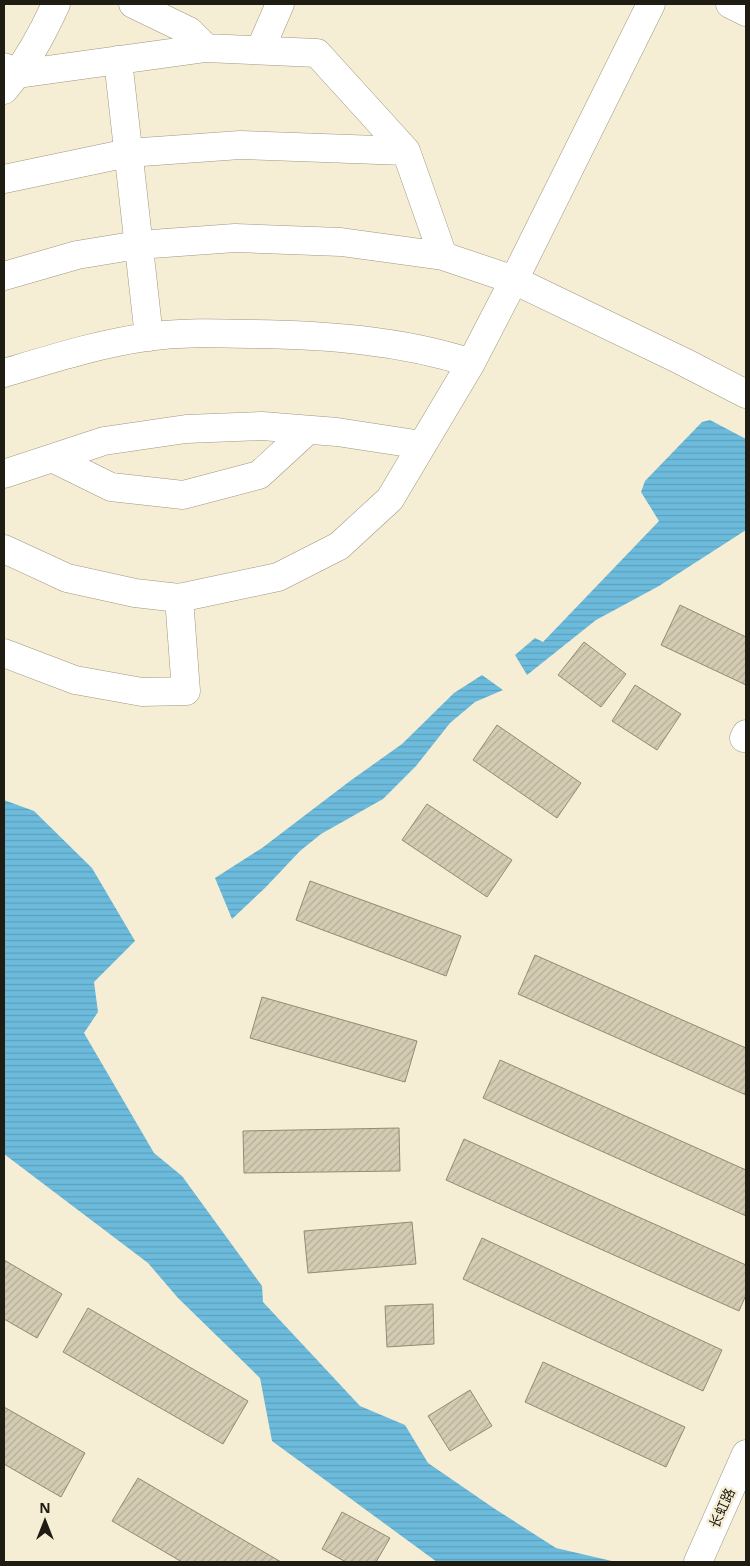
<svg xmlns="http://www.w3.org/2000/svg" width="750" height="1566" font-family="'Open Sans','Noto Sans SC',sans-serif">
<defs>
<pattern id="water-rules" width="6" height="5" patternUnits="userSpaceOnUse" patternTransform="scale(1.25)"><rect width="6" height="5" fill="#6cbbdc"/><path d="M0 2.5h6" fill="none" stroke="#5da0bc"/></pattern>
<pattern id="building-hatch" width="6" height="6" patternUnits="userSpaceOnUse" patternTransform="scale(1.25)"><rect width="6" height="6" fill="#d3cbb2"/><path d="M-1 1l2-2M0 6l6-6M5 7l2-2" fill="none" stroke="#b5ae98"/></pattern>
</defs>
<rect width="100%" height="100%" fill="#f6eed4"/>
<path fill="url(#water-rules)" d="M 710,420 L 746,439 L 746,530 L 659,586 L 596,620 L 527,675 L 515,655 L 535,638 L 543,642 L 659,521 L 641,492 L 645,481 L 702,422 Z
M 482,675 L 503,690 L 475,702 L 450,723 L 416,766 L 383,799 L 321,834 L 300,851 L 265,888 L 232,919 L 215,878 L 262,848 L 350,781 L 402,744 L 454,693 Z
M 4,800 L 34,811 L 92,868 L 135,941 L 94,982 L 98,1012 L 84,1033 L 154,1153 L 182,1176 L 262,1286 L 263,1302 L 360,1406 L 405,1425 L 428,1463 L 495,1509 L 556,1548 L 616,1562 L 437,1562 L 272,1441 L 260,1378 L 178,1298 L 148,1263 L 4,1154 Z"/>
<path fill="url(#building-hatch)" stroke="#928b74" d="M 680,605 L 746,637 L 746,685 L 661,645 Z
M 584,642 L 626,674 L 601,707 L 558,675 Z
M 635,685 L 681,714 L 657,750 L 612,721 Z
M 497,725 L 581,783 L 557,818 L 473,760 Z
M 427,804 L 512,860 L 487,897 L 402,840 Z
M 310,881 L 461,936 L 446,976 L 296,920 Z
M 535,955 L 746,1048 L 746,1095 L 518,994 Z
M 262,997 L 417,1041 L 405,1082 L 250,1038 Z
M 500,1060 L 746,1170 L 746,1216 L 483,1098 Z
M 399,1128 L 400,1171 L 244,1173 L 243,1131 Z
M 464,1139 L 746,1265 L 746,1295 L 739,1311 L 446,1180 Z
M 412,1222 L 416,1264 L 308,1273 L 304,1231 Z
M 482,1238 L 722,1350 L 703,1391 L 463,1279 Z
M 4,1260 L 62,1294 L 37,1338 L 4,1319 Z
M 433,1304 L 434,1344 L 387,1347 L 385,1306 Z
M 88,1308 L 248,1401 L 223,1444 L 63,1352 Z
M 543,1362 L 685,1427 L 666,1467 L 525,1402 Z
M 470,1390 L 492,1426 L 450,1451 L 428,1416 Z
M 4,1407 L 85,1453 L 61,1497 L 4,1464 Z
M 138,1478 L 281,1562 L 182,1562 L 112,1521 Z
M 342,1512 L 390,1538 L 376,1562 L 346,1562 L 322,1549 Z"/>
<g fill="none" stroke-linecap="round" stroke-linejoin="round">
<g stroke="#9e967f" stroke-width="29">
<path id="minor" d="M 133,4 L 189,31 L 206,48
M 730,4 L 746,12
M 260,50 L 280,4
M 118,60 L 149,337
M 4,67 L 18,74 L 206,48 L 317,53 L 406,151 L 443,256 L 514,280 L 682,361 L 746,394
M 4,90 C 26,64 42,35 56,4
M 4,179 L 128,153 L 240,145 L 406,151
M 4,276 L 77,255 L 138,245 L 235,238 L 341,242 L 443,256
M 4,373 C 51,359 98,344 147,337 C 181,332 216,333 250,334 C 325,335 400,340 471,363
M 52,458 L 111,487 L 183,495 L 259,475 L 308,430
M 4,474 L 104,441 L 186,429 L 262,426 L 337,432 L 422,445
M 4,549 L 67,578 L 135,593 L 179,598 L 278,577 L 339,546 L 390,499 L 471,363 L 514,280 L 651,4
M 4,653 L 75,680 L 142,692 L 186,691 L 179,598
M 744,738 L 746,734
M 698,1562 L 746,1454"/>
</g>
<use href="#minor" stroke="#fff" stroke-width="28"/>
</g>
<g text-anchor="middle" stroke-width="5" stroke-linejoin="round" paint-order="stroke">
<g font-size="14" fill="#1f1c13" stroke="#f6eed4">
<text transform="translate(722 1508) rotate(-66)" y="5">长虹路</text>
</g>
</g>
<rect width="750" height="1566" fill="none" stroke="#1f1c13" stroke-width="10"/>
<g transform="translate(45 1521)" stroke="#f6eed4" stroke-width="4" paint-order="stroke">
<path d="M0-4L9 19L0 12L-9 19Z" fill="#1f1c13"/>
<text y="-8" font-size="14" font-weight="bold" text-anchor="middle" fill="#1f1c13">N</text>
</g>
</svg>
